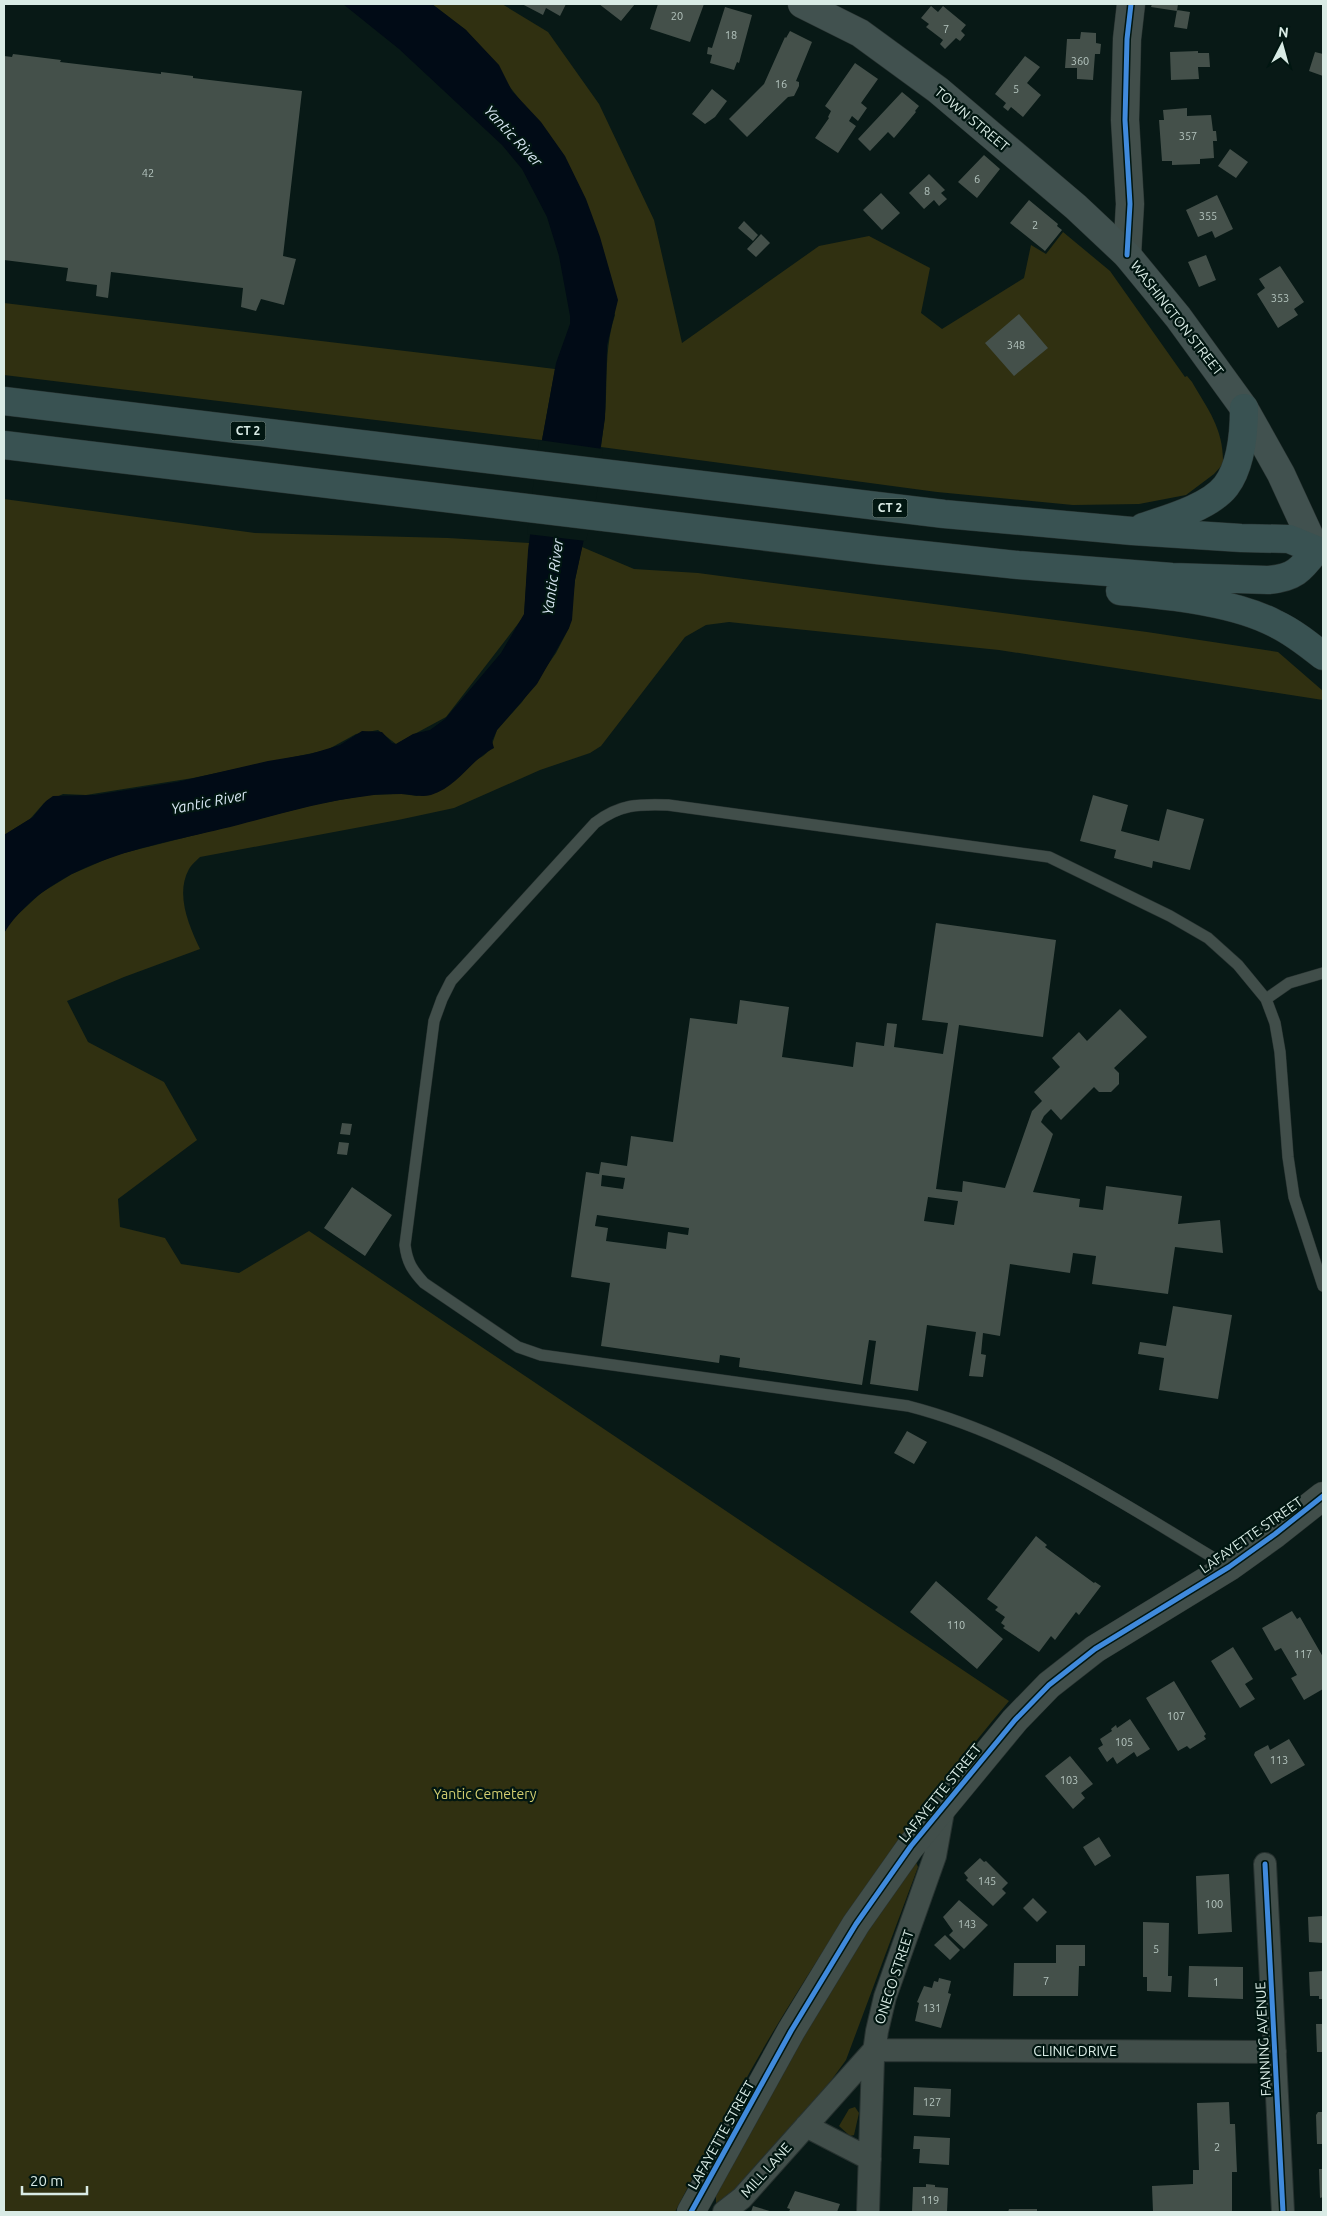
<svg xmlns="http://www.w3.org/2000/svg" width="1327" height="2216" font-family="Ubuntu,sans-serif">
<rect width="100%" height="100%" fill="#081916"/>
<path fill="#303011" d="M 432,4 L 502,4 L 548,32 L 599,104 L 654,220 L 682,343 L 819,246 L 869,236 L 930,268 L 921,313 L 942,329 L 1024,278 L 1031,245 L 1046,254 L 1063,232 L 1110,271 L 1185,377 L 1187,376 L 1192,382 C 1209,411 1224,430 1223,464 L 1214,474 L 1186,495 L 1139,504 L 1073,505 L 937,492 L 601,447 C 603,430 606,413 606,396 C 607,368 606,343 615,315 L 520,100 L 466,30 Z
M 4,303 L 555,369 L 542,440 L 4,375 Z
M 4,499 L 255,533 L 448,538 L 529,543 L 524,616 L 446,717 L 396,744 L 378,730 L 356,734 L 327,750 L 193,778 L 86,795 L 63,794 L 44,803 L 30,819 L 4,835 Z
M 582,547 L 634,569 L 698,573 L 1147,632 L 1278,652 L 1323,691 L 1323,700 L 999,650 L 729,622 L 706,625 L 685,637 L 601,746 L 590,753 L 540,770 L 454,808 L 398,820 L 200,857 C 196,861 191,865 189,869 C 175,894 189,926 200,949 L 124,977 L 67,1001 L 88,1042 L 164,1082 L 197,1140 L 118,1199 L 120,1227 L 165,1238 L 181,1264 L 239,1273 L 309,1231 L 1009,1701 C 932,1793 861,1889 798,1991 C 753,2062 714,2137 675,2212 L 4,2212 L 4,933 L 13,919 L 41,893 L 72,874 L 116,855 L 317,804 L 368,795 L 402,794 L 417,796 L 483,756 L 490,750 L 497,730 L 522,702 L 556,653 L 569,628 L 575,580 Z
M 916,1862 L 918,1867 L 846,2060 L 817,2100 L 762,2158 L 725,2201 L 716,2203 L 716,2195 C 778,2082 837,1964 916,1862 Z
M 855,2107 L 859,2113 L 854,2135 L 850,2136 L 839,2126 L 849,2109 Z"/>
<path fill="#010b16" d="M 343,4 L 432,4 L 466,30 L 499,65 L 512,91 L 541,122 L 565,156 L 586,199 L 600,237 L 618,300 L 607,345 L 605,418 L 593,498 L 575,580 L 572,620 L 569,628 L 537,684 L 497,730 L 492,741 L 494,748 C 470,760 459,786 431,795 C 421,798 411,794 401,794 C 390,794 378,794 367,796 C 323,801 281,814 238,825 C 156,846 54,857 4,933 L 4,835 L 33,817 L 46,801 L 53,796 L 95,795 L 177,782 L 268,761 L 310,754 L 340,745 L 362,731 L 382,732 L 392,743 L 396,744 L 413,734 L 430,730 L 445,719 L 501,653 L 524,614 L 528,551 L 542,440 L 556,363 L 570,324 L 570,316 L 559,256 L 547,217 L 522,169 L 502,145 L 399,49 Z"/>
<path fill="#081916" d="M 539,440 L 603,449 L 596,499 L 586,541 L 527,534 Z"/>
<path fill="#44504a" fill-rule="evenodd" d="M 522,4 L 566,4 L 560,16 L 546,8 L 543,15 Z
M 599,4 L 635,4 L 621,21 Z
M 658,4 L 704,4 L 690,42 L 650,29 Z
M 1152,4 L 1178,4 L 1177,11 L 1151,7 Z
M 931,6 L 938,12 L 943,6 L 966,25 L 961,31 L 965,35 L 960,41 L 956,38 L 945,49 L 940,44 L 943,40 L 926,27 L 929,24 L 921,18 Z
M 725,7 L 752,15 L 739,63 L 737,62 L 734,70 L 710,63 L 712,55 L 707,54 L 708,47 L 712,48 Z
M 1177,10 L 1190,12 L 1187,29 L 1174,27 Z
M 790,31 L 812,42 L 796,81 L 799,82 L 799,86 L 794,96 L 788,97 L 747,137 L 729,119 L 764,84 L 785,37 L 786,38 Z
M 1081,32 L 1096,33 L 1096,43 L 1101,44 L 1100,54 L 1095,54 L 1093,80 L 1077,79 L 1077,68 L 1065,68 L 1067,39 L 1080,39 Z
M 1198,51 L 1198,53 L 1209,53 L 1210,67 L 1198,67 L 1199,79 L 1171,80 L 1170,52 Z
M 1315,52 L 1323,54 L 1323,76 L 1309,71 Z
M 13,54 L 61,60 L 60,62 L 161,74 L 161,72 L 193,76 L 193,78 L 302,91 L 283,256 L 296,259 L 284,305 L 261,299 L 256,311 L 241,307 L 243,288 L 111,272 L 108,298 L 96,296 L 97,285 L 66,281 L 68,268 L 4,260 L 4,56 L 12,57 Z
M 1025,56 L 1040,67 L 1027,83 L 1041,95 L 1023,117 L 1011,107 L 1008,111 L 1003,107 L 1006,103 L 995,94 Z
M 855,63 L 878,79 L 861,103 L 867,108 L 858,121 L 852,116 L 849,121 L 856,126 L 838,153 L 815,138 L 829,118 L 828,117 L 831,111 L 825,106 Z
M 712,89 L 727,101 L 715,117 L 705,124 L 692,114 Z
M 902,92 L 919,106 L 915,111 L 916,112 L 894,138 L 888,132 L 870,151 L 858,139 Z
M 1187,108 L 1187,116 L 1211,115 L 1213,131 L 1216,131 L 1217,141 L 1213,141 L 1214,158 L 1200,159 L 1200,164 L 1172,165 L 1172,161 L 1162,161 L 1159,120 L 1164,120 L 1163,110 Z
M 1230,149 L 1248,162 L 1236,178 L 1218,166 Z
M 984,155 L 1000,169 L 977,198 L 958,182 Z
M 929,174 L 945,190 L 941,193 L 947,199 L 939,206 L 934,200 L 924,209 L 909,193 Z
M 881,193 L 900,213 L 882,230 L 863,210 Z
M 1217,195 L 1233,229 L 1215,238 L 1212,231 L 1198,237 L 1186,210 Z
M 1029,200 L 1058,224 L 1057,226 L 1062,230 L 1045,251 L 1010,223 Z
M 744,221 L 758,235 L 753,241 L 738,228 Z
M 761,234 L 770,243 L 756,257 L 747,249 Z
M 1206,255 L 1216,280 L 1199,287 L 1188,262 Z
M 1280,266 L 1304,302 L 1294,309 L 1298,315 L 1278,328 L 1257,294 L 1265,288 L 1259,279 Z
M 1019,314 L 1048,348 L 1014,376 L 985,343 Z
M 1093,795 L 1128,805 L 1121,831 L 1159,841 L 1167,809 L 1204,819 L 1190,870 L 1153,861 L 1152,868 L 1114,858 L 1116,850 L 1080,841 Z
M 936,923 L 1056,940 L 1043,1037 L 959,1025 L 936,1189 L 962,1192 L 963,1181 L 1005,1188 L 1032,1111 L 1042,1101 L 1034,1092 L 1060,1067 L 1052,1058 L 1079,1032 L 1087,1041 L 1120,1009 L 1147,1037 L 1114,1068 L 1119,1073 L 1119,1084 L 1111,1092 L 1099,1092 L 1094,1087 L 1061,1120 L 1051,1109 L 1044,1116 L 1041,1122 L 1053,1134 L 1033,1192 L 1080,1199 L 1079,1207 L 1103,1210 L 1106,1186 L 1182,1196 L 1178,1224 L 1220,1220 L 1223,1253 L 1175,1247 L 1168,1294 L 1092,1284 L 1096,1256 L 1073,1253 L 1070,1273 L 1010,1264 L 1000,1336 L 983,1333 L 981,1354 L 986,1355 L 983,1377 L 969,1376 L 976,1332 L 927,1325 L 918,1391 L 870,1384 L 876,1341 L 869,1340 L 862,1385 L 739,1367 L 740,1358 L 720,1355 L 719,1363 L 601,1346 L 610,1283 L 571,1277 L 586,1172 L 599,1174 L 601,1162 L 627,1166 L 631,1136 L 673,1142 L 690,1018 L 737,1024 L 740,1000 L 789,1007 L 782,1057 L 840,1065 L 853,1067 L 856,1042 L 884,1046 L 887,1023 L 897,1024 L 894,1047 L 943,1054 L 948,1023 L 922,1020 ZM 602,1175 L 625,1178 L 623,1189 L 601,1186 ZM 928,1197 L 958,1201 L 954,1225 L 924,1221 ZM 597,1215 L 689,1228 L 688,1235 L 668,1232 L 666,1249 L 606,1241 L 608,1228 L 595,1226 Z
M 342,1123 L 352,1124 L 350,1135 L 340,1134 Z
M 339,1142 L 349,1143 L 347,1155 L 337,1154 Z
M 352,1187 L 392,1215 L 365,1256 L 324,1228 Z
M 1173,1306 L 1232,1315 L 1218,1399 L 1159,1390 L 1164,1358 L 1138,1354 L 1140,1342 L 1166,1346 Z
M 907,1431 L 927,1442 L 914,1464 L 894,1453 Z
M 1036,1536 L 1047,1545 L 1045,1547 L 1094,1583 L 1095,1582 L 1101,1586 L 1079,1615 L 1076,1612 L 1055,1640 L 1051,1636 L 1039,1652 L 1003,1628 L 1005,1626 L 1001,1623 L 1005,1617 L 995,1610 L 998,1607 L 987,1599 Z
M 936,1581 L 1003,1639 L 977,1669 L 910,1612 Z
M 1292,1611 L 1297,1619 L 1300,1617 L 1323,1657 L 1323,1689 L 1304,1700 L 1291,1678 L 1297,1675 L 1281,1648 L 1275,1651 L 1262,1628 Z
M 1233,1647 L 1253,1679 L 1245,1684 L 1255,1699 L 1240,1708 L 1211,1661 Z
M 1174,1681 L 1206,1734 L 1204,1736 L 1206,1739 L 1190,1749 L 1187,1746 L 1178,1751 L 1146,1698 Z
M 1130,1719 L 1150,1749 L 1137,1757 L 1134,1752 L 1117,1764 L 1113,1757 L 1107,1762 L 1098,1748 L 1103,1745 L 1100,1739 L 1112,1731 L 1111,1729 L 1116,1725 L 1117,1728 Z
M 1289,1739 L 1305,1765 L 1271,1784 L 1254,1755 L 1255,1752 L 1268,1745 L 1270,1750 Z
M 1070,1756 L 1093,1784 L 1081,1793 L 1085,1798 L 1073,1809 L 1045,1776 Z
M 1099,1837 L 1111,1856 L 1095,1866 L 1083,1847 Z
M 980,1858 L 984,1862 L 986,1861 L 1008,1883 L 1002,1889 L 1006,1893 L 993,1906 L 966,1880 L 968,1878 L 964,1873 Z
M 1229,1874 L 1232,1932 L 1198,1934 L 1196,1876 Z
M 1033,1898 L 1047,1912 L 1037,1922 L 1023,1908 Z
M 959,1900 L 988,1925 L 964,1949 L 949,1935 L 953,1931 L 943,1917 Z
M 1323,1916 L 1323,1943 L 1309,1942 L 1308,1917 Z
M 1143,1922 L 1169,1923 L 1168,1976 L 1172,1976 L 1171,1992 L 1147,1991 L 1147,1977 L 1143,1977 Z
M 945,1935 L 960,1950 L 950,1960 L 934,1945 Z
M 1056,1945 L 1085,1945 L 1085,1966 L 1079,1966 L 1078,1996 L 1013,1996 L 1014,1963 L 1056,1963 Z
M 1189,1966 L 1243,1967 L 1243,1999 L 1188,1997 Z
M 1323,1971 L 1323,1999 L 1319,1999 L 1319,1996 L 1310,1996 L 1309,1972 Z
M 939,1978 L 951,1981 L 948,1993 L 951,1994 L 941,2028 L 915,2021 L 919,2003 L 917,2002 L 924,1986 L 932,1988 L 934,1981 L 938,1982 Z
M 1316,2024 L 1323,2024 L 1323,2052 L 1317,2052 Z
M 914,2087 L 951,2089 L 950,2117 L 913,2115 Z
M 1229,2102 L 1230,2124 L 1235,2124 L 1237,2172 L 1232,2172 L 1232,2212 L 1153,2212 L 1152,2186 L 1193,2184 L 1193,2170 L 1199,2170 L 1197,2103 Z
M 1318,2112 L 1323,2112 L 1323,2144 L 1317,2144 L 1316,2115 Z
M 914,2136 L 950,2138 L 949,2165 L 919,2163 L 920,2149 L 913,2149 Z
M 1319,2169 L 1323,2169 L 1323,2197 L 1320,2198 Z
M 926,2184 L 935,2185 L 935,2187 L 948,2188 L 947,2212 L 912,2212 L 913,2187 L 926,2187 Z
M 795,2191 L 840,2204 L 837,2212 L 789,2212 L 790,2209 L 787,2208 Z
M 753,2206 L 773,2212 L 751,2212 Z
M 1009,2209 L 1037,2209 L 1037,2212 L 1008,2212 Z"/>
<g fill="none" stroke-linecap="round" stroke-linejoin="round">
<g stroke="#273230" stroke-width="12">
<path id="service" d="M 1266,999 L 1289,983 L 1323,973
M 1229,1567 C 1126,1506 1025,1436 908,1406 L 541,1355 L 518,1347 L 424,1283 C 412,1270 407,1262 405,1245 L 434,1021 L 442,999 L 451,981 L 595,823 C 620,804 638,804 668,805 L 1049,857 L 1170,916 L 1208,938 L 1238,965 L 1266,999 L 1275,1023 L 1280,1052 L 1288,1157 L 1294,1197 L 1323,1286"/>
</g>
<g stroke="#273230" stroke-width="24">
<path id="minor" d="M 1265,1864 L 1283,2212
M 806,2126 L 870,2159
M 724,2212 L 742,2198 L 874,2050 L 1275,2052
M 868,2212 L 873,2059 L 877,2031 L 885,1997 L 935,1856 L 944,1806"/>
</g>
<g stroke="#273230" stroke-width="29">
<path id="tertiary" d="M 1127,255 L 1130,204 L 1125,120 L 1127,39 L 1131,4
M 691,2212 L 791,2031 L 856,1924 L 911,1846 L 1015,1720 L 1049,1685 L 1095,1649 L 1229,1567 L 1275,1534 L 1323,1496"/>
</g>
<g stroke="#273230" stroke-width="29">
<path id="secondary" d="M 802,4 L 860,33 L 938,90 L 1076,207 L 1127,255 L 1178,317 L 1244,408 L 1281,474 L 1316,550 L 1323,547"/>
</g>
<g stroke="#273230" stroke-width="29">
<path id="motorway" d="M 4,401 L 944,514 L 1132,531 L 1241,538 L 1289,539 L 1316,550 C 1301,570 1294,578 1268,580 L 1172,577 L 1018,565 L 876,550 L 4,445
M 1143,527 C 1167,519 1210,507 1226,486 C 1241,466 1244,432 1244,408
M 1120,591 C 1168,596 1233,601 1276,624 C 1293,632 1308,644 1323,656"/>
</g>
<use href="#service" stroke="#414e4a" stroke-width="11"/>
<use href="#minor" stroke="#414e4a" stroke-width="22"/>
<use href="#tertiary" stroke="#414e4a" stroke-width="28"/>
<use href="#secondary" stroke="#41514f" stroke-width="28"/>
<use href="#motorway" stroke="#395252" stroke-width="28"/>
<g stroke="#011611" stroke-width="8">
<path id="cycleway" d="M 1127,255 L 1130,204 L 1125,120 L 1127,39 L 1131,4
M 1265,1864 L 1283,2212
M 691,2212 L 791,2031 L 856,1924 L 911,1846 L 1015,1720 L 1049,1685 L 1095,1649 L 1229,1567 L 1275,1534 L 1323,1496"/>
</g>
<use href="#cycleway" stroke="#408adc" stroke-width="5"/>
</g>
<g text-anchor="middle" stroke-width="4.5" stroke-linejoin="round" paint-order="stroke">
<g font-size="11" fill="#b4c4be">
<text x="677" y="20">20</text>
<text x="946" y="33">7</text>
<text x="731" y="39">18</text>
<text x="1080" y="65">360</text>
<text x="781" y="88">16</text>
<text x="1016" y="93">5</text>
<text x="1188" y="140">357</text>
<text x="148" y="177">42</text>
<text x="977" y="183">6</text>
<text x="927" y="195">8</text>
<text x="1208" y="220">355</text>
<text x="1035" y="229">2</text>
<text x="1280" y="302">353</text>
<text x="1016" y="349">348</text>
<text x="956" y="1629">110</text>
<text x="1303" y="1658">117</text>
<text x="1176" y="1720">107</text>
<text x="1124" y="1746">105</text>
<text x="1279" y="1764">113</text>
<text x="1069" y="1784">103</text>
<text x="987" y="1885">145</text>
<text x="1214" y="1908">100</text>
<text x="967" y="1928">143</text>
<text x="1156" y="1953">5</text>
<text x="1046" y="1985">7</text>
<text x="1216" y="1986">1</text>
<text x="932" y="2012">131</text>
<text x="932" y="2106">127</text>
<text x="1217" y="2151">2</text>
<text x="930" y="2204">119</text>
</g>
<g fill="#011611" stroke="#98aba5" stroke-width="1">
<rect x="230.5" y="421.5" width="35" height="19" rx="4"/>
<rect x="872.5" y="498.5" width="35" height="19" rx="4"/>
</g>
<g font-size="12" font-weight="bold" fill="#d9ebe5">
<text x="248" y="435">CT 2</text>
<text x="890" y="512">CT 2</text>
</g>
<g font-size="14" fill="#d9ebe5" stroke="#011611">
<text transform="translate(972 119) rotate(40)" y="5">TOWN STREET</text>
<text transform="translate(1177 318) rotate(52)" y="5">WASHINGTON STREET</text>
<text transform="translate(1251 1535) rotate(-35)" y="5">LAFAYETTE STREET</text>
<text transform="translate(940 1793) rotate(-51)" y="5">LAFAYETTE STREET</text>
<text transform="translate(894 1977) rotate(-72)" y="5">ONECO STREET</text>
<text transform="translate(1263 2039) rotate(-93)" y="5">FANNING AVENUE</text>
<text x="1075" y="2056">CLINIC DRIVE</text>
<text transform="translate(721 2135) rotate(-61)" y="5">LAFAYETTE STREET</text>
<text transform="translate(766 2170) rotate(-48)" y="5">MILL LANE</text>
</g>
<g font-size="14" fill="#d2ce70" stroke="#011611">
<text x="485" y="1799">Yantic Cemetery</text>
</g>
<g font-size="15" font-style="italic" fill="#d7e6f2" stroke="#011611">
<text transform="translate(513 136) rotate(47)" y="5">Yantic River</text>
<text transform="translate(553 577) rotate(-82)" y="5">Yantic River</text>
<text transform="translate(209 802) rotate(-11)" y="5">Yantic River</text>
</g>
</g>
<rect width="1327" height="2216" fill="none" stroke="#d9ebe5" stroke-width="10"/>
<g transform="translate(1282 45) rotate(6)" stroke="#011611" stroke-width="4" paint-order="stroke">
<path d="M0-4L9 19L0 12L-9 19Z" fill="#d9ebe5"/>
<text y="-8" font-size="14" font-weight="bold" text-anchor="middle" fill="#d9ebe5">N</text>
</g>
<path d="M22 2186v8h65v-8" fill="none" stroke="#d9ebe5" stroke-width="2.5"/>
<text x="30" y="2186" font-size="15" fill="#d9ebe5" stroke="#011611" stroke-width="4" paint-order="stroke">20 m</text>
</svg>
